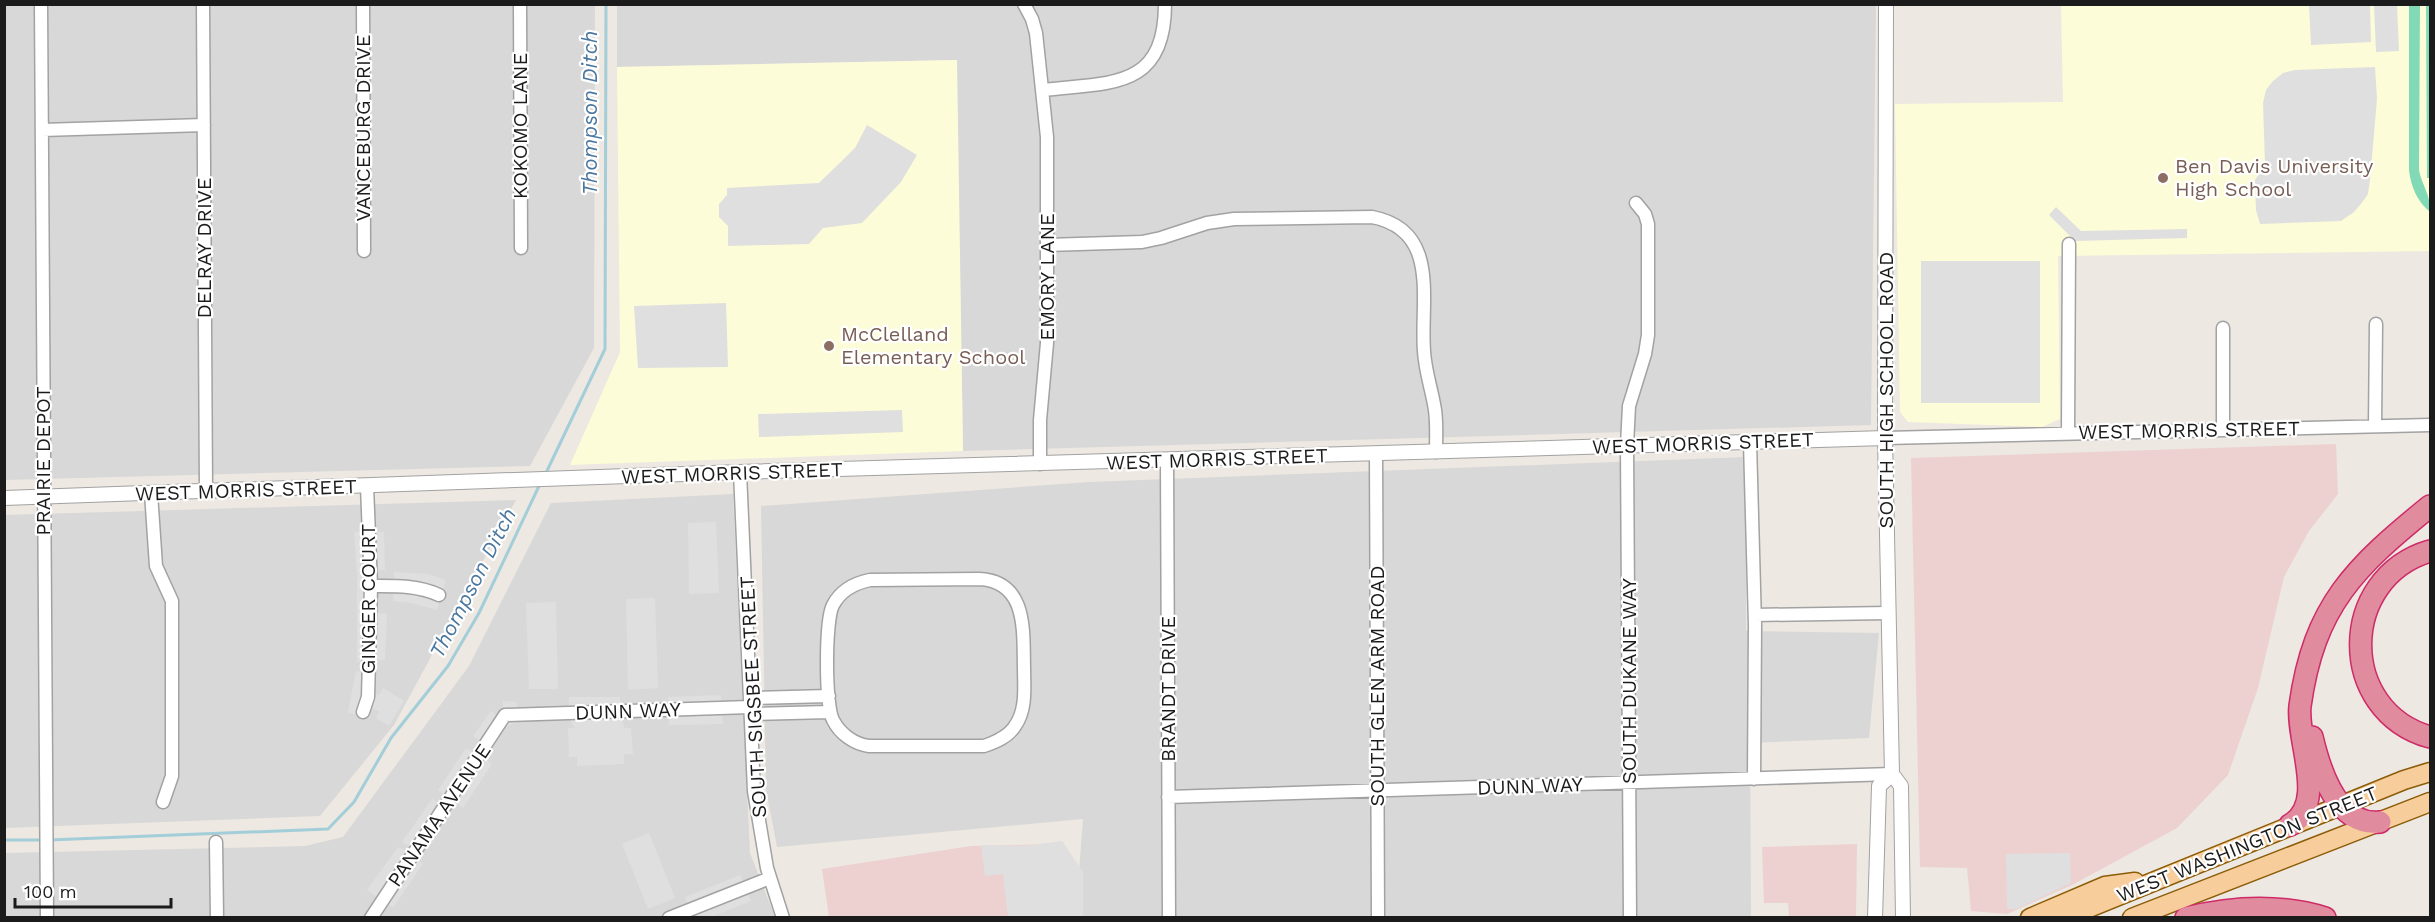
<svg xmlns="http://www.w3.org/2000/svg" width="2435" height="922" font-family="'Work Sans',sans-serif">
<rect width="100%" height="100%" fill="#ede8e1"/>
<path fill="#d9d8d8" d="M 4,5 L 595,5 L 594,348 L 530,466 L 5,480 Z
M 617,5 L 1876,5 L 1871,425 L 963,451 L 956,60 L 617,67 Z
M 1746,457 L 1746,631 L 1879,633 L 1869,738 L 1750,743 L 1751,917 L 1080,917 L 1079,872 L 1083,819 L 777,847 L 766,789 L 761,506 L 1089,482 Z
M 733,494 L 750,853 L 775,917 L 5,917 L 4,853 L 305,846 L 343,837 L 469,666 L 551,503 Z
M 516,500 L 394,725 L 320,816 L 5,828 L 4,515 Z"/>
<path fill="#edd1d1" d="M 2336,444 L 2338,494 L 2309,531 L 2284,577 L 2258,688 L 2228,775 L 2177,828 L 2074,884 L 2007,914 L 1971,911 L 1967,868 L 1920,867 L 1911,458 Z
M 1056,844 L 1078,917 L 829,917 L 822,869 L 971,846 Z
M 1857,844 L 1856,917 L 1789,917 L 1788,903 L 1764,903 L 1762,847 Z"/>
<path fill="#fdfcd9" d="M 2061,5 L 2430,5 L 2430,251 L 2058,256 L 2060,419 L 2042,427 L 1908,422 L 1900,412 L 1895,104 L 2063,102 Z
M 957,60 L 963,451 L 570,465 L 620,352 L 617,67 Z"/>
<path fill="#82d9b5" d="M 2409,5 L 2420,5 L 2419,170 C 2422,186 2431,195 2430,212 C 2417,201 2411,187 2409,170 Z
M 2426,5 L 2430,5 L 2430,178 L 2427,178 Z"/>
<path fill="#dfdfdf" d="M 2309,5 L 2370,5 L 2371,42 L 2311,45 Z
M 2374,5 L 2397,5 L 2399,51 L 2376,52 Z
M 2375,67 L 2377,99 L 2370,180 L 2368,194 L 2361,204 L 2354,212 L 2341,221 L 2260,224 L 2256,210 L 2255,180 L 2265,165 L 2263,103 L 2266,90 L 2273,81 L 2283,73 L 2295,70 Z
M 867,125 L 917,155 L 901,182 L 862,223 L 823,228 L 809,244 L 728,246 L 728,226 L 719,217 L 719,204 L 727,195 L 727,188 L 819,183 L 855,148 Z
M 2056,207 L 2081,231 L 2187,229 L 2187,238 L 2075,241 L 2049,215 Z
M 1921,261 L 2040,261 L 2040,403 L 1921,403 Z
M 726,303 L 728,367 L 638,368 L 634,306 Z
M 902,410 L 903,432 L 759,437 L 758,414 Z
M 716,522 L 719,593 L 689,594 L 688,523 Z
M 354,532 L 384,532 L 385,570 L 375,570 L 375,613 L 387,614 L 385,660 L 357,662 L 357,574 Z
M 394,572 L 428,574 L 446,580 L 437,610 L 412,603 L 393,601 Z
M 655,598 L 658,688 L 628,690 L 626,599 Z
M 556,602 L 558,689 L 529,689 L 526,603 Z
M 356,671 L 375,673 L 375,694 L 379,695 L 383,688 L 404,701 L 389,726 L 376,718 L 379,711 L 372,709 L 366,719 L 348,712 Z
M 721,695 L 723,724 L 669,725 L 668,697 Z
M 569,697 L 620,697 L 624,728 L 631,728 L 633,754 L 624,754 L 624,764 L 577,766 L 577,757 L 569,757 L 568,728 L 575,728 L 568,718 Z
M 503,701 L 517,702 L 516,722 L 505,728 L 485,759 L 492,764 L 463,808 L 455,802 L 418,860 L 423,864 L 393,908 L 367,890 L 398,847 L 406,851 L 409,846 L 402,842 L 432,799 L 439,803 L 445,795 L 438,790 L 466,748 L 473,752 L 481,741 L 473,736 L 491,711 L 497,716 L 503,708 Z
M 649,833 L 675,898 L 648,909 L 622,844 Z
M 1062,841 L 1083,872 L 1083,917 L 1008,917 L 1003,874 L 985,876 L 981,845 L 1025,846 Z
M 2070,853 L 2071,883 L 2016,909 L 2007,909 L 2006,854 Z
M 740,875 L 751,901 L 711,917 L 693,917 L 685,897 Z"/>
<g fill="none" stroke-linecap="round" stroke-linejoin="round">
<path stroke="#a3ced9" stroke-width="3" d="M 545,475 L 605,349 L 606,4
M 4,840 L 43,840
M 49,840 L 328,829 L 354,802 L 391,738 L 448,666 L 479,613 L 540,484"/>
<g stroke="#a2a2a2" stroke-width="15">
<path id="minor" d="M 41,4 L 47,918
M 203,4 L 206,491
M 363,4 L 364,251
M 520,4 L 521,248
M 1024,4 L 1032,19 L 1036,33 L 1047,137 L 1047,343 L 1040,420 L 1040,464
M 1043,90 C 1110,82 1165,90 1165,4
M 42,130 L 204,125
M 1047,245 L 1142,242 L 1161,238 L 1207,223 L 1234,219 L 1372,217 C 1441,230 1420,301 1424,351 C 1425,371 1432,390 1435,410 C 1437,424 1436,438 1436,452
M 2223,328 L 2223,430
M 2375,426 L 2376,324
M 2068,433 L 2069,244
M 1885,438 L 2430,425
M 1750,442 L 1755,625 L 1754,779
M 1376,454 L 1378,918
M 1167,460 L 1169,918
M 740,472 L 754,791 L 767,868 L 783,918
M 151,493 L 156,566 L 172,601 L 172,776 L 163,802
M 979,579 C 1028,581 1023,632 1024,667 C 1024,687 1027,709 1015,726 C 1008,737 996,742 984,746 L 869,746 C 854,744 840,734 833,720 C 825,705 825,620 833,605 C 841,590 855,583 870,580 Z
M 371,586 C 394,586 417,585 439,595
M 1755,615 L 1888,613
M 750,698 L 829,696
M 363,712 L 368,697 L 371,586 L 367,486
M 751,714 L 829,712
M 1168,797 L 1892,774
M 216,842 L 217,918
M 371,918 L 505,715 L 750,707
M 669,918 L 770,878
M 1630,918 L 1627,445 L 1629,406 L 1645,354 L 1648,335 L 1648,224 L 1645,214 L 1636,203"/>
</g>
<g stroke="#a2a2a2" stroke-width="16">
<path id="tertiary" d="M 1886,4 L 1885,438 L 1892,774 L 1901,786 L 1903,918
M 4,498 L 740,472 L 1885,438
M 1875,918 L 1879,786 L 1892,774"/>
</g>
<g stroke="#8c5c07" stroke-width="21">
<path id="primary" d="M 2030,918 L 2105,886 L 2135,882
M 2064,918 L 2404,780 L 2430,772
M 2132,918 L 2430,802"/>
</g>
<g stroke="#ce2b68" stroke-width="24">
<path id="motorway" d="M 2430,551 C 2338,578 2337,711 2430,737
M 2312,737 C 2320,771 2337,827 2380,822
M 2290,825 C 2328,804 2296,741 2300,706 C 2314,605 2355,567 2430,506
M 2186,918 C 2231,907 2280,904 2325,918"/>
</g>
<use href="#minor" stroke="#fff" stroke-width="12"/>
<use href="#tertiary" stroke="#fff" stroke-width="14"/>
<use href="#primary" stroke="#f7cd9c" stroke-width="18"/>
<use href="#motorway" stroke="#e18b9e" stroke-width="21"/>
</g>
<g fill="#8d6e63" stroke="#fff" stroke-width="2">
<circle cx="2163" cy="178" r="6"/>
<circle cx="829" cy="346" r="6"/>
</g>
<g text-anchor="middle" stroke-width="4.5" stroke-linejoin="round" paint-order="stroke">
<g font-size="20" fill="#1b1b1b" stroke="#fff">
<text transform="translate(520 126) rotate(-90)" y="7">KOKOMO LANE</text>
<text transform="translate(363 128) rotate(-90)" y="7">VANCEBURG DRIVE</text>
<text transform="translate(204 248) rotate(-90)" y="7">DELRAY DRIVE</text>
<text transform="translate(1047 277) rotate(-90)" y="7">EMORY LANE</text>
<text transform="translate(1886 390) rotate(-90)" y="7">SOUTH HIGH SCHOOL ROAD</text>
<text transform="translate(2189 430) rotate(-1)" y="7">WEST MORRIS STREET</text>
<text transform="translate(1703 443) rotate(-2)" y="7">WEST MORRIS STREET</text>
<text transform="translate(1217 459) rotate(-2)" y="7">WEST MORRIS STREET</text>
<text transform="translate(43 461) rotate(-90)" y="7">PRAIRIE DEPOT</text>
<text transform="translate(732 473) rotate(-2)" y="7">WEST MORRIS STREET</text>
<text transform="translate(246 490) rotate(-2)" y="7">WEST MORRIS STREET</text>
<text transform="translate(368 599) rotate(-90)" y="7">GINGER COURT</text>
<text transform="translate(1629 681) rotate(-90)" y="7">SOUTH DUKANE WAY</text>
<text transform="translate(1377 686) rotate(-90)" y="7">SOUTH GLEN ARM ROAD</text>
<text transform="translate(1168 689) rotate(-90)" y="7">BRANDT DRIVE</text>
<text transform="translate(753 697) rotate(-93)" y="7">SOUTH SIGSBEE STREET</text>
<text transform="translate(628 711) rotate(-2)" y="7">DUNN WAY</text>
<text transform="translate(1530 786) rotate(-2)" y="7">DUNN WAY</text>
<text transform="translate(439 815) rotate(-56)" y="7">PANAMA AVENUE</text>
<text transform="translate(2247 844) rotate(-22)" y="7">WEST WASHINGTON STREET</text>
</g>
<g font-size="20" fill="#785e54" stroke="#fff" text-anchor="start">
<text x="2175" y="173">Ben Davis University<tspan x="2175" dy="23">High School</tspan></text>
<text x="841" y="341">McClelland<tspan x="841" dy="23">Elementary School</tspan></text>
</g>
<g font-size="21" font-style="italic" fill="#4a779f" stroke="#fff">
<text transform="translate(590 113) rotate(-90)" y="7">Thompson Ditch</text>
<text transform="translate(473 583) rotate(-63)" y="7">Thompson Ditch</text>
</g>
</g>
<rect width="2435" height="922" fill="none" stroke="#1b1b1b" stroke-width="12"/>
<path d="M15 898v9h156v-9" fill="none" stroke="#1b1b1b" stroke-width="3"/>
<text x="24" y="898" font-size="18" fill="#1b1b1b" stroke="#ffffff" stroke-width="4.5" paint-order="stroke">100 m</text>
</svg>
